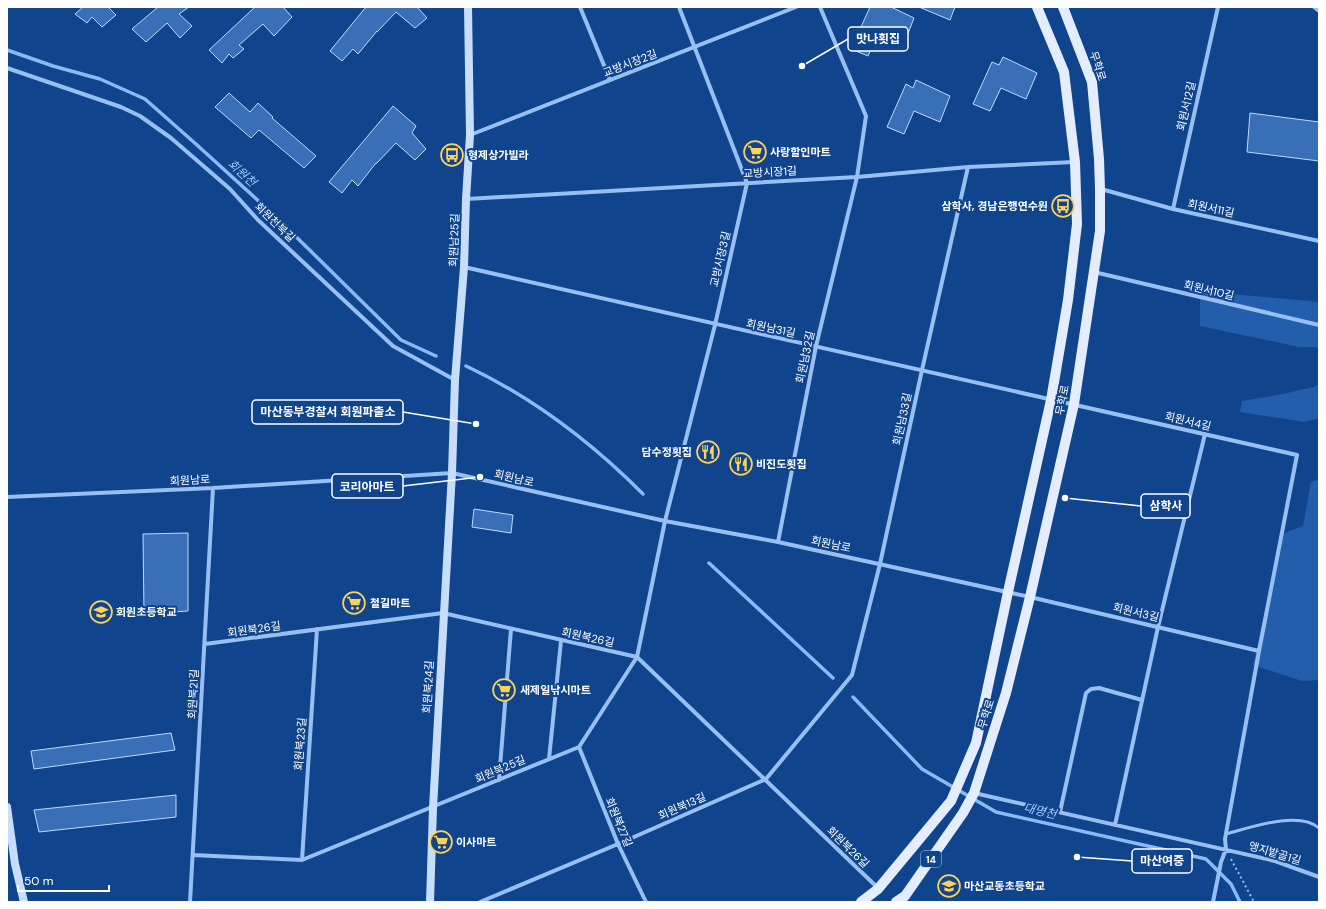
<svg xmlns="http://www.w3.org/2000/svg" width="1326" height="909" font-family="'DM Sans','Noto Sans KR',sans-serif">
<rect width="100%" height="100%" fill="#10458d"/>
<path fill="#225eac" d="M 1200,291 L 1319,302 L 1319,349 L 1315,347 L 1299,347 L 1200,326 Z
M 1319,384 L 1319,418 L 1305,422 L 1240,412 L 1242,401 L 1278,395 L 1314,387 Z
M 1319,479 L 1319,680 L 1302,681 L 1253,665 L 1282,534 L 1303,526 L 1311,482 Z"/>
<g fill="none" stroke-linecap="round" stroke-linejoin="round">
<path stroke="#89baf6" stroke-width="3.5" d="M 7,50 L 53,66 L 100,79 L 145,99 L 197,145 L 275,216 L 401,340 L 436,356
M 466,366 C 532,397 592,443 643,494
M 709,563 L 833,678
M 853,697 L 922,769 L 996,812 L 1206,859 L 1231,884 L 1240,902"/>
</g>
<path fill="#396fb6" stroke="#bfdafd" d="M 81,7 L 108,7 L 116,15 L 102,27 L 92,17 L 87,23 L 75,14 L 82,8 Z
M 158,7 L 189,7 L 179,14 L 192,26 L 180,38 L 167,23 L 146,42 L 132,29 Z
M 255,7 L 283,7 L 292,17 L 274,36 L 263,24 L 239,45 L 244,49 L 233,58 L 229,54 L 222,63 L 209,50 Z
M 366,7 L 417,7 L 427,18 L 415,28 L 396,12 L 377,32 L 377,31 L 358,54 L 353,49 L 342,61 L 330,51 Z
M 870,7 L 891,7 L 914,18 L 904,44 L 878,33 L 868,56 L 851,49 Z
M 919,7 L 955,7 L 950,20 Z
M 1003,57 L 1037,73 L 1026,99 L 1001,88 L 990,111 L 973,104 L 992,62 L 999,65 Z
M 916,80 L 950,96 L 940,122 L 914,111 L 904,134 L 887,127 L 906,84 L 913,88 Z
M 229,93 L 250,112 L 258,103 L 273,117 L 272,118 L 316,156 L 304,168 L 259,130 L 251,138 L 215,107 Z
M 393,106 L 416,126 L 412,133 L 426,149 L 415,160 L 396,143 L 377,163 L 376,163 L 358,186 L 352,180 L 342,193 L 329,182 Z
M 1250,113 L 1319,122 L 1319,161 L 1247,152 Z
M 474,509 L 513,515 L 511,533 L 472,527 Z
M 188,533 L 188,611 L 144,614 L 143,534 Z
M 171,733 L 175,750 L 34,769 L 31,751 Z
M 176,795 L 176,817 L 39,832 L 34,810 Z"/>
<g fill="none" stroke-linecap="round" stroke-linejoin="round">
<path stroke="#98bff2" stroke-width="2" stroke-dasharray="2 3" stroke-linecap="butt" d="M 1231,859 L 1254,902"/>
<path stroke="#98bff2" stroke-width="3" d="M 1226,834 C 1249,828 1299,810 1319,828"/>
<path stroke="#98bff2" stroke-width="4" d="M 580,7 L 610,80
M 1314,7 L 1319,11
M 7,68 L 121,107 L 140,116 L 171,138 L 230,189 L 258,220 L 393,346 L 455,380
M 470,135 L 796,7
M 1101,189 L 1173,209 L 1319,241
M 466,199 L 857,177 L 968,167 L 1074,162
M 1173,209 L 1218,7
M 464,267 C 742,331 1020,392 1297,455 L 1259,651 L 1225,839 L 1226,849 L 1221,862 L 1213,902
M 1094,272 L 1319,325
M 7,497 L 213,488 L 452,473 L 665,521 L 778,542 L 1030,597 L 1259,651
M 778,542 L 816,346 L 857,177 L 866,116 L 820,7
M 205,644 L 443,613 L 637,657 L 878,888
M 579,747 L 618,844 L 646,902
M 549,759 L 561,641
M 499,780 L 511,629
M 974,793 L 1275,861 L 1319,877
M 1060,812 L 1086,693 L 1091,689 L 1099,688 L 1142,700
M 1115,825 L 1158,627 L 1205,434
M 193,855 L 302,860 L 579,747 L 637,657 L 665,521 L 715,325 L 747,183 L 679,7
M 302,860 L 317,629
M 190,902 L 213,488
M 480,902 L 618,844 L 766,779 L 852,675 L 880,564 L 922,370 L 968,167"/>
<path stroke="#c7ddfc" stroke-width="8" d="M 7,807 L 15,864 L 24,902
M 430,902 L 433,808 L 452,473 L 455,380 L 464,267 L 466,199 L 470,135 L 468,7"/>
<path stroke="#e3edff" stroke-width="10" d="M 861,902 L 878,889 L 951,801 L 976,743 L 1008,592 L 1051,400 L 1068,300 L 1077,224 L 1075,162 L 1064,72 L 1037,7
M 896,902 L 905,896 L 963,813 L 974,793 L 1006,693 L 1030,597 L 1074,404 L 1100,231 L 1100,189 L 1099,159 L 1092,82 L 1063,7"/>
</g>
<defs>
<g id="supermarket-ring" transform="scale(1.15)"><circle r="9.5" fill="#10458d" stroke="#ffd159" stroke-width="1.5"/><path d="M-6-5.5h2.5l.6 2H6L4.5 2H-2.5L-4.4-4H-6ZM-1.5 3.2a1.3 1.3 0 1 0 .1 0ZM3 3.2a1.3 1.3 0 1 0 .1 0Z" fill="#ffd159"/></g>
<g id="bus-ring" transform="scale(1.15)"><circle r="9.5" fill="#10458d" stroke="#ffd159" stroke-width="1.5"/><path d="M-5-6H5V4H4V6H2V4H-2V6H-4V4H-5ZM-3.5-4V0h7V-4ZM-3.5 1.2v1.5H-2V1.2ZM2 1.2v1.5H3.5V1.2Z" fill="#ffd159"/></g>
<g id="restaurant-ring" transform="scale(1.15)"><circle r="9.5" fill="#10458d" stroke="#ffd159" stroke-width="1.5"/><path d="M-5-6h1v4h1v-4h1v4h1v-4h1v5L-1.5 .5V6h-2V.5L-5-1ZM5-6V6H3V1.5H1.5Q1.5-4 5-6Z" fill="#ffd159"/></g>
<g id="school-ring" transform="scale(1.15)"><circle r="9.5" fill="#10458d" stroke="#ffd159" stroke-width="1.5"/><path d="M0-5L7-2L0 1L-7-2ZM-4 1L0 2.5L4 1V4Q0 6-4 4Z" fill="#ffd159"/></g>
</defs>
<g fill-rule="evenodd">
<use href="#supermarket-ring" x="755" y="152"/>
<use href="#bus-ring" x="452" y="155"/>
<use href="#bus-ring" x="1063" y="206"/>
<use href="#restaurant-ring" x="708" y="452"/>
<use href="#restaurant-ring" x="741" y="464"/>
<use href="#supermarket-ring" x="354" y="603"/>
<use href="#school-ring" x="101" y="612"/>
<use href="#supermarket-ring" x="504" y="690"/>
<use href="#supermarket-ring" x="441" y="842"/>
<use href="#school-ring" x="949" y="886"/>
</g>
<g text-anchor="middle" stroke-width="4" stroke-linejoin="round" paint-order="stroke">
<rect fill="#10458d" stroke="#b7c7dd" stroke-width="1" x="921" y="851" width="20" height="16" rx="3"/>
<g font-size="10" font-weight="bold" fill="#fff">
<text x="931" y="863">14</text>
</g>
<g font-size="11" fill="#fff" stroke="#10458d">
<text transform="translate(630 63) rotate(-21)" y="4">교방시장2길</text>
<text transform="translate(1098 66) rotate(72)" y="4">무학로</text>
<text transform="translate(1186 106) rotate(-77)" y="4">회원서12길</text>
<text transform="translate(770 172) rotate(-3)" y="4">교방시장1길</text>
<text transform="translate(1211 208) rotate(12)" y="4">회원서11길</text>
<text transform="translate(275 222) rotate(44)" y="4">회원천북길</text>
<text transform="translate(454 240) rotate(-88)" y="4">회원남25길</text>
<text transform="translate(720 259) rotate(-77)" y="4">교방시장3길</text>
<text transform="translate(1209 290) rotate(13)" y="4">회원서10길</text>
<text transform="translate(771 328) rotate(12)" y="4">회원남31길</text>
<text transform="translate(805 357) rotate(-78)" y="4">회원남32길</text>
<text transform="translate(1062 400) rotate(-79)" y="4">무학로</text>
<text transform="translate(902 419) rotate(-78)" y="4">회원남33길</text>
<text transform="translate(1188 421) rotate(13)" y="4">회원서4길</text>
<text transform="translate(514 478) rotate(13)" y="4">회원남로</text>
<text transform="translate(190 480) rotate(-3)" y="4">회원남로</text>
<text transform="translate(831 544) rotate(12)" y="4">회원남로</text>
<text transform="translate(1136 612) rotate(13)" y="4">회원서3길</text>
<text transform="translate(254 629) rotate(-8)" y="4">회원북26길</text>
<text transform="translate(588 637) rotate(12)" y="4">회원북26길</text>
<text transform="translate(428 687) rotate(-87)" y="4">회원북24길</text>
<text transform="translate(193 694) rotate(-87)" y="4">회원북21길</text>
<text transform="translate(986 714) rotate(-72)" y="4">무학로</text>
<text transform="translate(300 744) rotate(-86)" y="4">회원북23길</text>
<text transform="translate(500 769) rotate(-23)" y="4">회원북25길</text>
<text transform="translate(682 806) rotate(-24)" y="4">회원북13길</text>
<text transform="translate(619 822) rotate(67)" y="4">회원북27길</text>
<text transform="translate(848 847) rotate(44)" y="4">회원북26길</text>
<text transform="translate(1275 853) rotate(17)" y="4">앵지밭골1길</text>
</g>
<g font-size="11" font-weight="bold" fill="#fff" stroke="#10458d" text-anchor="start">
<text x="770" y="156">사랑할인마트</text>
<text x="468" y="159">형제상가빌라</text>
<text x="1048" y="210" text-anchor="end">삼학사, 경남은행연수원</text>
<text x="692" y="456" text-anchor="end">담수정횟집</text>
<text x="756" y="468">비진도횟집</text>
<text x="370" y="607">철길마트</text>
<text x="116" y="616">회원초등학교</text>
<text x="520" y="694">새제일낚시마트</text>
<text x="456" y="846">이사마트</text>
<text x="964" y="890">마산교동초등학교</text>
</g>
<g font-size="12" font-style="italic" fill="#a4caf9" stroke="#10458d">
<text transform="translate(242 173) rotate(42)" y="4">회원천</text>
<text transform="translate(1040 811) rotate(13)" y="4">대명천</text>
</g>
</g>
<path fill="none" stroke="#fff" stroke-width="1.5" d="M802 66L848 39M476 424L403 412M480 477L403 486M1065 498L1141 506M1077 857L1132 861"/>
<g fill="#fff" stroke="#10458d" stroke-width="1.5">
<circle cx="802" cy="66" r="4"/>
<circle cx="476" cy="424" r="4"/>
<circle cx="480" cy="477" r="4"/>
<circle cx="1065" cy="498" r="4"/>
<circle cx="1077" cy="857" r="4"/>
</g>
<g fill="#10458d" stroke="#fff" stroke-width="1.5">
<rect x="848" y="27" width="60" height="24" rx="4"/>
<rect x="252" y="400" width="151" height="24" rx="4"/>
<rect x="332" y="474" width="71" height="24" rx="4"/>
<rect x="1141" y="494" width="49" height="24" rx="4"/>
<rect x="1132" y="849" width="60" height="24" rx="4"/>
</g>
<g font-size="12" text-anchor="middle" font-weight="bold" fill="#fff">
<text x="878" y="43">맛나횟집</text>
<text x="328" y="416">마산동부경찰서 회원파출소</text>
<text x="367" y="491">코리아마트</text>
<text x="1166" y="510">삼학사</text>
<text x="1162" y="865">마산여중</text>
</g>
<rect width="1326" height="909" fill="none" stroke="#ffffff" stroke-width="16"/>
<path d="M18 885v6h91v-6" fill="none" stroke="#ffffff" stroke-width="2"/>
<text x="24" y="885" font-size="12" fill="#ffffff" stroke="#10458d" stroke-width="3" paint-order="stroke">50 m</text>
</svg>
